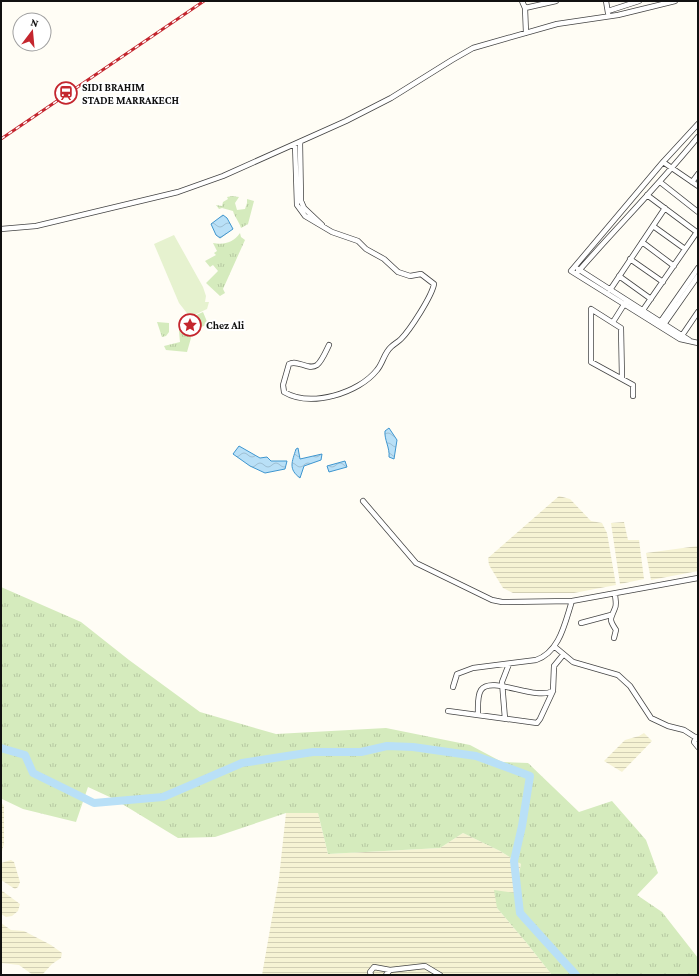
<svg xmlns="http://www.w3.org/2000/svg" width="699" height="976" font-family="'Crimson Pro',serif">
<defs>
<pattern id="farmland-rules" width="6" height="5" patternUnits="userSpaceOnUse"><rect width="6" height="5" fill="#f6f3d4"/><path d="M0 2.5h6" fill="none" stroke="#d2cfb5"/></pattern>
<pattern id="grass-tufts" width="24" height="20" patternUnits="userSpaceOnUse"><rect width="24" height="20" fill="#d5ebbd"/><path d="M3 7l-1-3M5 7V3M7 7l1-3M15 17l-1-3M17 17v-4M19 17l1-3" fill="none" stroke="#b6c8a1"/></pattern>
<pattern id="water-waves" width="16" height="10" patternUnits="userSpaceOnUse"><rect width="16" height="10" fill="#b9e0f7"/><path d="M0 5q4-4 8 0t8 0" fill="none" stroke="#9ebfd3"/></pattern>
</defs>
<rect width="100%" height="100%" fill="#fffdf5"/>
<path fill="url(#farmland-rules)" d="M 559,496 L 570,499 L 591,521 L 602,523 L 607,533 L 616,585 L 574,593 L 513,593 L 503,588 L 489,565 L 488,558 Z
M 624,522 L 628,540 L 639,540 L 644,579 L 620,584 L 611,523 Z
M 698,546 L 698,571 L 651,580 L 646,553 Z
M 644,733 L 652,741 L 622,772 L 604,761 L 625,740 L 639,736 Z
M 1,802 L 4,806 L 4,844 L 1,855 Z
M 286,813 L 318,813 L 328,854 L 440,848 L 463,833 L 500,851 L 521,864 L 515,893 L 497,908 L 525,941 L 552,975 L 262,975 L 279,878 Z
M 11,860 L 14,862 L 20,882 L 18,887 L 15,889 L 1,880 L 1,863 Z
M 1,890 L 20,904 L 18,911 L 12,916 L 6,917 L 1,914 Z
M 1,923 L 11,930 L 24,931 L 51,945 L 62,953 L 61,958 L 52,964 L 42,975 L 33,975 L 19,965 L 1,963 Z"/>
<path fill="url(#grass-tufts)" d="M 232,196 L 239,197 L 235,203 L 237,210 L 245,209 L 247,203 L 247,199 L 254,201 L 248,224 L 241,228 C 239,221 235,218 233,211 L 222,208 L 219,209 L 216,205 L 222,206 L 223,202 L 228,199 L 227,197 Z
M 240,233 L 241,237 L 245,240 L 223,289 L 225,293 L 220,296 L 206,283 L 218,271 L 213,265 L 210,267 L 205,261 L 216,255 L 214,253 L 217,251 L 213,243 C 224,245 233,243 240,233 Z
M 203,312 L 208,324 L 197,329 L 192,317 Z
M 157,322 L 169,323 L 169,332 L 166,336 L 162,337 Z
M 187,324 L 191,338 L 187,352 L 166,350 L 164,346 L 180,342 L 179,331 Z
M 1,587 L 81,622 L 129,660 L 200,712 L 276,734 L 386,728 L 470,745 L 502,762 L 528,763 L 579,812 L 612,801 L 646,840 L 658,873 L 637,895 L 662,912 L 698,958 L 698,975 L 552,975 L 525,941 L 497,908 L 494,890 L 515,893 L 521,864 L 500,851 L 463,833 L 440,848 L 328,854 L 318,813 L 286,813 L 215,837 L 178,838 L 114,799 L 88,787 L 76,822 L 23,809 L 2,799 Z"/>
<path fill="#e6f2cf" d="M 174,235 L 203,287 L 206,296 L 205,302 L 209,302 L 207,309 L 190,317 L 179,303 L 154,244 Z"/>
<path fill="url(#water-waves)" stroke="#3f96cf" d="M 223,215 L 227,218 L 233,229 L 220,238 L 216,235 L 211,224 Z
M 389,428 L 397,440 L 394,459 L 389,457 C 390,448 384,439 385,431 Z
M 239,446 L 260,458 L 267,457 L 271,461 L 287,461 L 285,469 L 265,473 L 250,466 L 233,454 Z
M 298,448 L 300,459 L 322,454 L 321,460 L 304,466 L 300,478 C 288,469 292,462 296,449 Z
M 345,461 L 347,467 L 329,472 L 327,466 Z"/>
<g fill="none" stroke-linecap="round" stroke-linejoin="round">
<path stroke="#b9e0f7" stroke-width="8" d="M 1,748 L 25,755 L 33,773 L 94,803 L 163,797 L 242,763 L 313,752 L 361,752 L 387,746 L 413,747 L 476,756 L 530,776 L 522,826 L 514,861 L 520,913 L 576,975"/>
<g stroke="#444" stroke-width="6">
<path id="street" d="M 522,1 L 525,8 L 526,33
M 606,1 L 608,13
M 525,8 L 556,1
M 608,11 L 639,1
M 698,124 L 663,162 L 571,271 L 680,339 L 698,343
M 300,142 L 301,201 L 304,208 L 322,225
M 295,144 L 297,205 L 305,216 L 332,232 L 358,241 L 366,249 L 384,259 L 398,272 L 410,276 L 421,274 L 434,284 C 432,296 410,330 401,339 C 398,342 394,344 391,347 C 384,353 383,363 377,370 C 359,393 311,408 284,392 L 283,385 L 289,364 C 298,359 308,371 317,365 C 322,361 326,351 329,345
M 663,162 L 698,186
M 660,182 L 698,212
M 692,182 L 698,174
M 647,195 L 698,233
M 653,226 L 685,249
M 1,229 L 36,226 L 178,192 L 223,176 L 346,121 L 391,98 L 452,60 L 473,48 L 557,24 L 618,15 L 675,1
M 642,242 L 674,266
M 630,259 L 663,282
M 578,269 L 689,340
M 576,274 C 616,228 659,185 698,137
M 619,276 L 651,299
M 610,290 L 665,208
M 643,310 L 697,232
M 661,321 L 698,268
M 613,322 L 625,303
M 665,323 L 698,276
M 683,334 L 698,312
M 622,378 L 621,328 L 591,309 L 591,362 L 633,385 L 633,396
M 363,501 L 416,563 L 492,600 L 502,602 L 572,601 L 698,578
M 581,623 L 611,615
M 614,638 L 616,630 C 608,618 611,619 615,608 C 617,604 615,598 615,594
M 555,647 L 573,662 L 618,675 L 630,686 L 651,718 L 668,726 L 684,730 L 698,739
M 453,687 L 457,674 L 473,668 L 536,660 C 560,652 565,622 572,601
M 448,711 L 537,723 L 540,719 L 553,691 L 554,666 L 563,655
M 478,715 C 478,708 477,696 481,690 C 491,675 535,701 553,691
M 505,719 L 502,682 L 509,664
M 696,737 L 694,742 L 698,747
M 371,975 L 370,972 L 374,967 L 390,970
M 386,975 L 390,970 L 425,966 L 440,975"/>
</g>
<use href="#street" stroke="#fff" stroke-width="4.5"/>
<g stroke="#c4262e" stroke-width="3">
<path id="rail" d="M 1,139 L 204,1"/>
</g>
<use href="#rail" stroke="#fff" stroke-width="1.5" stroke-dasharray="4.5" stroke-linecap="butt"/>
</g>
<defs>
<g id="station-ring" transform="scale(1.15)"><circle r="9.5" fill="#fff" stroke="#c4262e" stroke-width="1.5"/><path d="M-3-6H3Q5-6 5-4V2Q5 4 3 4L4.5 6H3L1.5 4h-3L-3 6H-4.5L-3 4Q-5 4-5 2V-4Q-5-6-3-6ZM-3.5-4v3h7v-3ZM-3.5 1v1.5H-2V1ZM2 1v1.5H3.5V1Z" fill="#c4262e"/></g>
<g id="sight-ring" transform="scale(1.15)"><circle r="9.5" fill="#fff" stroke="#c4262e" stroke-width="1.5"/><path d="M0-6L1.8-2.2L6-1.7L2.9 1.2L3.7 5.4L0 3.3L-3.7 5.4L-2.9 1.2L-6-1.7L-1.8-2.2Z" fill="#c4262e"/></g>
</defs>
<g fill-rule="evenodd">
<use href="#station-ring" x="66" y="93"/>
<use href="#sight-ring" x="190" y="325"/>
</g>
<g text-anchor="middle" stroke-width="4" stroke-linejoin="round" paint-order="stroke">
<g font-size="11" font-weight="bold" fill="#111" stroke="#fff" text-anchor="start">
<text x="82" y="91">SIDI BRAHIM<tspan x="82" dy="13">STADE MARRAKECH</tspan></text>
<text x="206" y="329">Chez Ali</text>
</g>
</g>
<rect width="699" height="976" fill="none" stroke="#111111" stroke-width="4"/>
<g transform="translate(32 32) rotate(16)"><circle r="19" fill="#ffffff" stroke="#a0a0a0"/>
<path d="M0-3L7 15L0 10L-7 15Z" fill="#c4262e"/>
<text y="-6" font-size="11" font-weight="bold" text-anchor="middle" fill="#111111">N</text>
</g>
</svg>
